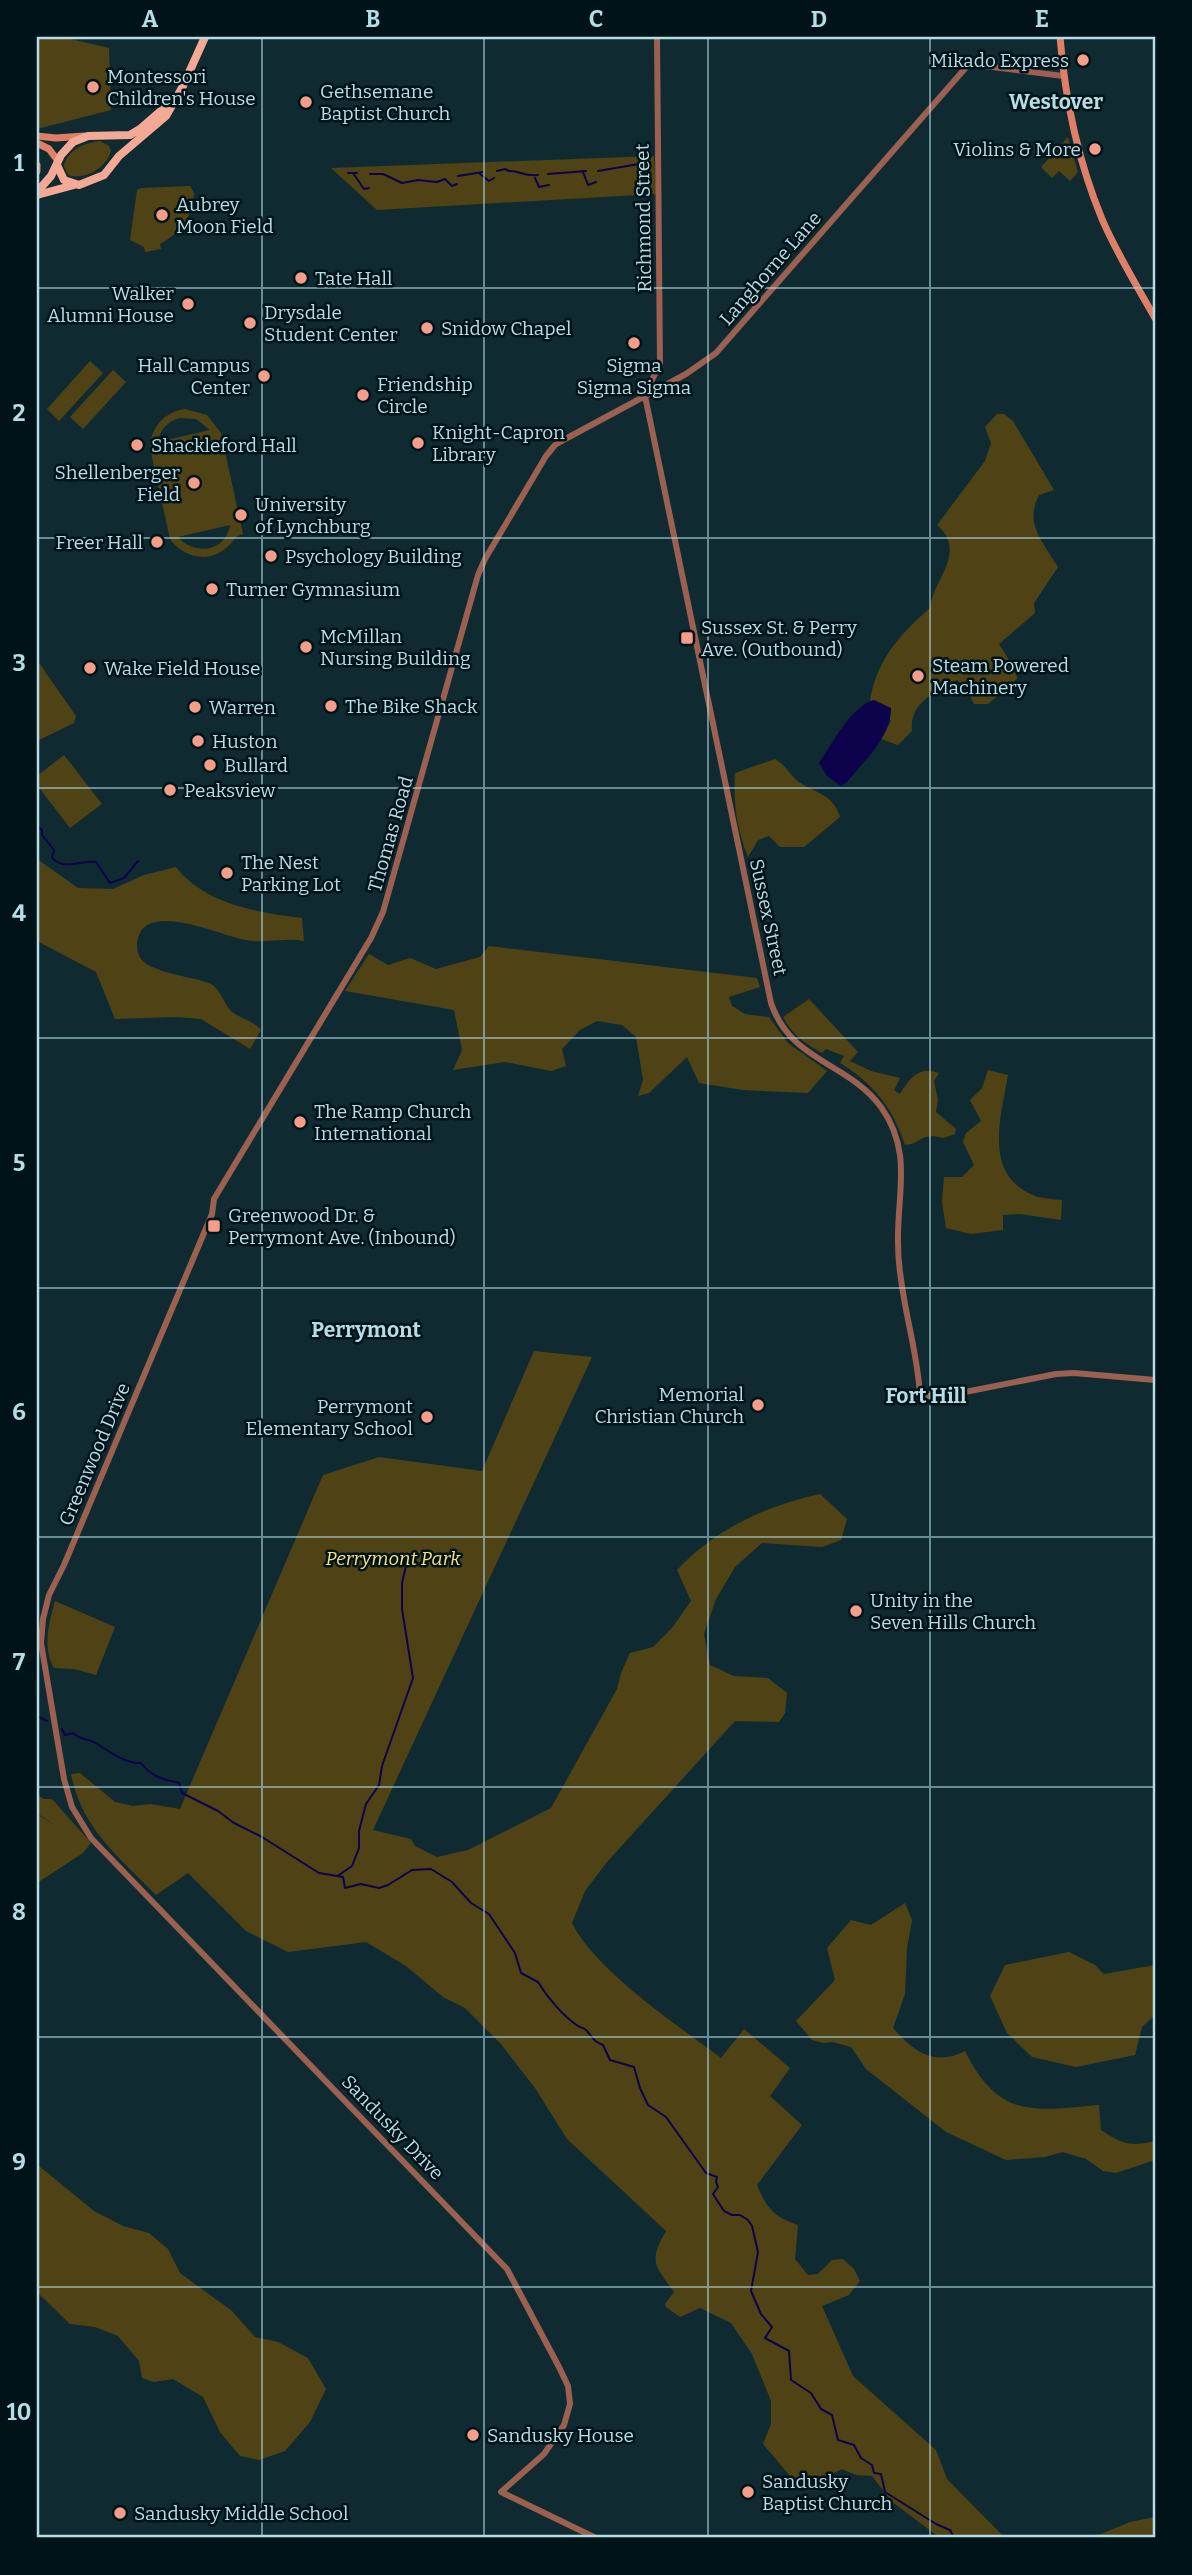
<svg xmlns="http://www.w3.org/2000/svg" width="1192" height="2575" font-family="Bitter,serif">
<rect width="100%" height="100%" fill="#0f2b31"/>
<path fill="#4f4315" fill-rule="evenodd" d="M 37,37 L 62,37 L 109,48 L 111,110 L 37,129 Z
M 1068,137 L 1078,172 L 1070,181 L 1059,171 L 1052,178 L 1041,167 Z
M 100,141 L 109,146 L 111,151 C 107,167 85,181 68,175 L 64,166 C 67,150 84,143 100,141 Z
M 654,156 L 656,194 L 377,210 L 331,168 Z
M 190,186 L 194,193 C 191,218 183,231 160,244 L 161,249 L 145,252 L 144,247 L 130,240 L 137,190 L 141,188 Z
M 90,361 L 103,373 L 59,421 L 47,409 Z
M 113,370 L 126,382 L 83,429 L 70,417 Z
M 185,409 L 207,415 L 221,433 L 243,534 C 234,536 233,543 226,548 C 208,564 183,557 170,539 L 150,448 C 151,427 164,412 185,409 ZM 180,418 L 196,419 L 210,430 L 158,442 C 160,429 168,421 180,418 ZM 230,525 C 226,552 194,556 178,537 Z
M 997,414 L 1004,414 L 1013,421 L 1054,490 L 1039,495 C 1024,524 1043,542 1058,567 L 1034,603 L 1035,613 L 999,644 L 1016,671 L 1017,679 L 988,704 L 974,704 L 965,686 L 957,680 C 936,692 909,702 912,731 L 898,745 L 881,739 L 891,721 L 874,700 L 870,701 C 876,661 900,634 930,608 C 933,580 968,552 937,525 L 985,461 L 991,443 L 985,427 Z
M 37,660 L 76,716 L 74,723 L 37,741 Z
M 64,755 L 102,804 L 70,828 L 37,785 L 37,776 Z
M 775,759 C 788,767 791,777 799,782 C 817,794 833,794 840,817 L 804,847 L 780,847 L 769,836 L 758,840 L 748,857 C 737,830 733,802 735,773 Z
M 37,859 L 78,888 L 113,889 L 144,875 L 176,867 C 204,904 259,913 302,918 L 304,941 C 284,937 264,944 245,940 C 220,935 147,901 138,938 C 136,944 137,954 141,959 C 151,973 196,977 211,984 C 220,989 224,1003 230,1010 C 239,1019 253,1020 261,1030 L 250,1049 L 201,1019 L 177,1017 L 115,1019 L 96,972 L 37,941 Z
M 489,946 L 757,978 L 760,987 L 729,997 L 732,1006 L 745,1014 L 769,1017 L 788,1043 L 827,1071 L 808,1093 L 743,1090 L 699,1083 L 687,1057 L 649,1093 L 638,1096 L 643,1080 L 636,1037 L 622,1025 L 597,1021 L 580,1030 L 562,1049 L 566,1066 L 551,1071 L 505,1062 L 453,1070 L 462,1050 L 454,1010 L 345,991 L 369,954 L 388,965 L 410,958 L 436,969 L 480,957 Z
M 809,999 L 858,1052 L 850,1061 L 871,1071 L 900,1078 L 894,1090 L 900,1094 C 909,1079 919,1065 939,1073 L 934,1081 L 938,1100 L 936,1112 L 956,1129 L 955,1134 L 944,1138 L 934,1136 L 925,1137 L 912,1144 L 905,1145 C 893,1108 873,1083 840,1063 L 844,1056 L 826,1049 L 822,1053 C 806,1044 792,1035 783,1017 Z
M 988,1070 L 1008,1075 C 1001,1117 982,1175 1035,1196 C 1043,1199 1054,1199 1062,1200 L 1061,1220 L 1020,1214 L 1003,1215 L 1003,1230 L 971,1234 L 946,1228 L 942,1202 L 944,1177 L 962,1177 L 974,1165 L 963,1142 L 966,1133 L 981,1121 L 970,1100 L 982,1088 Z
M 534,1351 L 592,1357 L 373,1830 L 411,1839 L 415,1846 L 437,1857 L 468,1850 L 551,1808 L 617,1689 L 621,1673 L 630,1653 L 653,1647 L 672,1628 L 691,1601 L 677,1570 C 715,1529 766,1506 820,1494 L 847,1519 L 841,1540 L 822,1547 L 762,1543 L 735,1567 L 716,1599 L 704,1634 L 710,1665 L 734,1676 L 768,1678 L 787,1693 L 785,1713 L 779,1722 L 735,1721 L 607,1862 L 585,1891 L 572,1923 C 595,1970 677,2025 721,2058 L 744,2029 L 790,2068 L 770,2096 L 802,2125 L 757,2185 C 767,2209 774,2217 798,2225 L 795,2259 L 808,2275 L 818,2274 L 832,2260 L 843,2259 L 854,2269 L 860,2281 L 849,2295 L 822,2306 L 853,2376 L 936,2450 L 947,2479 L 1005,2538 L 940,2538 L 891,2501 L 872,2476 L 856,2475 L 842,2469 L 828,2476 L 817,2491 L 802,2490 L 763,2444 L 771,2424 L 771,2401 L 752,2354 L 731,2323 L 700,2308 L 680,2317 L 666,2307 L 665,2304 L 674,2292 C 655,2265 648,2262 666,2231 L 567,2139 L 535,2088 L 500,2043 L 465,2008 L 443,1997 L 406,1966 L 366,1942 L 288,1952 L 246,1931 L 188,1873 L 156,1895 C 118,1856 82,1829 71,1774 L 80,1773 L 115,1802 L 133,1806 L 150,1804 L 180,1809 L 323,1475 L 379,1457 L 482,1471 Z
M 55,1601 L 115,1627 L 96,1675 L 74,1669 L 54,1668 C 42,1647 49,1623 55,1601 Z
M 37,1795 L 44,1799 L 52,1799 L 91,1843 L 83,1853 L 37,1883 L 37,1814 L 57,1827 L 37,1813 Z
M 905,1903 L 912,1920 L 907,1948 L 905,1994 L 893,2028 C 913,2051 934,2067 965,2051 C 999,2119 1033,2111 1099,2105 L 1101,2130 C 1122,2144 1130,2147 1155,2141 L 1155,2160 L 1116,2173 L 1103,2171 L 1086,2159 L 1063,2152 L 1045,2157 L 1006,2160 L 946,2132 L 866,2069 L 851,2047 L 833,2042 L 823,2043 L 812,2040 L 796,2021 L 835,1980 L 827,1948 L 851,1920 L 871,1925 Z
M 1069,1952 L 1095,1965 L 1104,1974 L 1155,1965 L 1155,2015 L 1142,2027 L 1135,2055 L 1076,2067 L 1032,2057 L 1007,2033 L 990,1996 L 1005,1965 Z
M 37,2162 L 39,2166 L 94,2211 L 123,2226 L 149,2233 L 168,2249 L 180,2273 L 232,2311 L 255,2337 L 278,2342 L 308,2358 L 326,2389 L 310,2422 L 285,2451 L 259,2460 L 240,2456 L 220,2432 L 203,2397 L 173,2379 L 154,2382 L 142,2378 L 139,2361 L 118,2336 L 95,2327 L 70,2324 L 37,2292 Z
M 1155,2517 L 1155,2538 L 1068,2538 L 1101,2534 L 1130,2522 Z"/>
<path fill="#0d034d" d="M 874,700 L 891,708 C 891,737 865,760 847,782 L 841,786 L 827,776 L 819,763 C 832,744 851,706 874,700 Z"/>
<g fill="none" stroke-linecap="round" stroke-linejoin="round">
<path stroke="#0d034d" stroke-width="2" d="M 497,171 L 505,169 L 509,171 C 519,170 524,177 538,175
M 598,171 L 645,163
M 583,172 L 588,185 L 596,182
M 348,173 L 357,173
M 353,173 L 364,189 L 369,188
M 370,174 L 383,174 L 402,183 L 418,180 L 437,182 L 445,179 L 452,186 L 457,184
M 480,174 L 489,181 L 494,178
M 548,174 L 586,171
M 458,176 L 483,172
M 535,178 L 539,187 L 549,185
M 37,826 L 42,830 L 42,835 L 54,850 L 52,858 C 65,871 82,860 96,862 L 110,883 L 124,878 L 138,861
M 37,1716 L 47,1721
M 62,1729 L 65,1735 L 73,1733 C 80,1740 85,1738 94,1742 C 108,1750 124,1764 141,1763 C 152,1777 162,1779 179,1783 L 182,1793 L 218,1811 L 234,1823 L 262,1837 L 319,1873 L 343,1877 L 345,1888 L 361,1884 L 379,1888 L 388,1885 L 412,1870 L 431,1869 L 452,1882 L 471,1903 L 489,1914 L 515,1953 L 521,1973 L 538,1982 C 547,1997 563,2016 578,2026 C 584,2030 582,2026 587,2031 C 594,2039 593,2041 603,2045 L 610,2060 L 634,2067 L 640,2088 L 648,2105 L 666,2117 L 706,2173 L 717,2177 L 716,2182 L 718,2187 L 713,2194 L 724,2211 L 732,2215 L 740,2215 L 748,2220 L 752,2226 L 758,2252 L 751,2291 L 761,2314 L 772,2327 L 765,2338 L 789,2351 L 791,2380 L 811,2393 L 821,2409 L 832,2415 L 838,2440 L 854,2445 L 861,2458 L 872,2465 L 874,2473 L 881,2474 L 885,2492 L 936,2524 L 950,2530 L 954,2538
M 339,1875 L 352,1866 L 359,1848 L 359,1831 L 366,1804 L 379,1785 L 382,1766 L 413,1678 L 402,1609 L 402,1583 L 408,1557"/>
<path stroke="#9c6051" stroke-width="6" d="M 645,395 L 660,363 L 657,37
M 645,396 L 771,1003 C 791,1062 848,1062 881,1107 C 913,1152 897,1193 898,1242 C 898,1254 899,1267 901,1279 C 906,1319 918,1356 920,1396 L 945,1396 L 1056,1374 L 1074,1373 L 1155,1380
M 596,2538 L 501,2492 L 544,2454 L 564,2425 L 570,2404 L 568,2386 L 559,2367 L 507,2269 L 91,1838 L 72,1807 L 64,1779 L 41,1643 L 43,1619 L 49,1595 L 64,1565 L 212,1214 L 214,1199 L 371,938 L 383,912 L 478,575 L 485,559 L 546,456 L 555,445 L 569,437 L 686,374 L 716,353 L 969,64 L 1063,76"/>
<path stroke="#df7f68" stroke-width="7" d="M 1060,37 C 1065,99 1078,161 1102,219 C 1117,254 1137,286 1155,318
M 37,136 L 56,138 L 84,136
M 37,143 L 49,149 L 58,161
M 37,165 L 37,171"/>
<path stroke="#f4a997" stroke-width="8" d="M 57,165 L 64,180 L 79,185 L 104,175 L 119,156 L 166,116 L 183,86 L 205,37
M 37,192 L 51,176 L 61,155 L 73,142 L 88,136 L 130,135 L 140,129 L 171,102
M 37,195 L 74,185"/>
</g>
<path fill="none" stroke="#b5dde6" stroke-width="2" stroke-opacity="0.55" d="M 262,37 L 262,2538M 484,37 L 484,2538M 708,37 L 708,2538M 930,37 L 930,2538M 37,288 L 1155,288M 37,538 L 1155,538M 37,788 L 1155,788M 37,1038 L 1155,1038M 37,1288 L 1155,1288M 37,1537 L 1155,1537M 37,1787 L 1155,1787M 37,2037 L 1155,2037M 37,2287 L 1155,2287"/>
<g fill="#f49e89" stroke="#001318" stroke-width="2.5">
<circle cx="1083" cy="60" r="7"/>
<circle cx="93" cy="87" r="7"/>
<circle cx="306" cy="102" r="7"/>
<circle cx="1095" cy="149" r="7"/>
<circle cx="162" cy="215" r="7"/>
<circle cx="301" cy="278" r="7"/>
<circle cx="188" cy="304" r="7"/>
<circle cx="250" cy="323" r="7"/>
<circle cx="427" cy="328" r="7"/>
<circle cx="634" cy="343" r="7"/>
<circle cx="264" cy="376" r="7"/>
<circle cx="363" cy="395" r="7"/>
<circle cx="418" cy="443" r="7"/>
<circle cx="137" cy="445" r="7"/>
<circle cx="194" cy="483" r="7"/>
<circle cx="241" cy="515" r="7"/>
<circle cx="157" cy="542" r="7"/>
<circle cx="271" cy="556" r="7"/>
<circle cx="212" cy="589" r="7"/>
<rect x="680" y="631" width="14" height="14" rx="3.5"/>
<circle cx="306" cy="647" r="7"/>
<circle cx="90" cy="668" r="7"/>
<circle cx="918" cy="676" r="7"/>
<circle cx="331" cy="706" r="7"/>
<circle cx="195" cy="707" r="7"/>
<circle cx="198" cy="741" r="7"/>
<circle cx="210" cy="765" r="7"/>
<circle cx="170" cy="790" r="7"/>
<circle cx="227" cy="873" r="7"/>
<circle cx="300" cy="1122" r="7"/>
<rect x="207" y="1219" width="14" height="14" rx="3.5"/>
<circle cx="758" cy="1405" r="7"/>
<circle cx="427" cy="1417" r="7"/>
<circle cx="856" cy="1611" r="7"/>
<circle cx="473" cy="2435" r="7"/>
<circle cx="748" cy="2492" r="7"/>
<circle cx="120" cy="2513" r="7"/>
</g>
<g text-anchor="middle" stroke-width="5" stroke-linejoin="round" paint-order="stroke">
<g font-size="19" fill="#b5dde6" stroke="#001318" text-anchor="start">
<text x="1069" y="67" text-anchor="end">Mikado Express</text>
<text x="107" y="83">Montessori<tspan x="107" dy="22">Children's House</tspan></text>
<text x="320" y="98">Gethsemane<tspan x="320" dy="22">Baptist Church</tspan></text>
<text x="1081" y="156" text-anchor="end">Violins &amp; More</text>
<text x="176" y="211">Aubrey<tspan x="176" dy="22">Moon Field</tspan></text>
<text x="315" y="285">Tate Hall</text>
<text x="174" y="300" text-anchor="end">Walker<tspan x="174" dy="22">Alumni House</tspan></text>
<text x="264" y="319">Drysdale<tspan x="264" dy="22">Student Center</tspan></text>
<text x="441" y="335">Snidow Chapel</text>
<text x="250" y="372" text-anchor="end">Hall Campus<tspan x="250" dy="22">Center</tspan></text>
<text x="634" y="372" text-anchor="middle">Sigma<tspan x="634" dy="22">Sigma Sigma</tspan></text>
<text x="377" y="391">Friendship<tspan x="377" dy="22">Circle</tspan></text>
<text x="432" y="439">Knight-Capron<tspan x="432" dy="22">Library</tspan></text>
<text x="151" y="452">Shackleford Hall</text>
<text x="180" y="479" text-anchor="end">Shellenberger<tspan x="180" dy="22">Field</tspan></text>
<text x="255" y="511">University<tspan x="255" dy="22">of Lynchburg</tspan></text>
<text x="143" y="549" text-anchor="end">Freer Hall</text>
<text x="285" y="563">Psychology Building</text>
<text x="226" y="596">Turner Gymnasium</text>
<text x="701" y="634">Sussex St. &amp; Perry<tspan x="701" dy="22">Ave. (Outbound)</tspan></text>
<text x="320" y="643">McMillan<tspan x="320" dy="22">Nursing Building</tspan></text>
<text x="932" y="672">Steam Powered<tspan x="932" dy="22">Machinery</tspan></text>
<text x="104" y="675">Wake Field House</text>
<text x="345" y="713">The Bike Shack</text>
<text x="209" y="714">Warren</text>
<text x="212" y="748">Huston</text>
<text x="224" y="772">Bullard</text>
<text x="184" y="797">Peaksview</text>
<text x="241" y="869">The Nest<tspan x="241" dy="22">Parking Lot</tspan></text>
<text x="314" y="1118">The Ramp Church<tspan x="314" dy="22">International</tspan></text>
<text x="228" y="1222">Greenwood Dr. &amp;<tspan x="228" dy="22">Perrymont Ave. (Inbound)</tspan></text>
<text x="744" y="1401" text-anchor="end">Memorial<tspan x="744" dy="22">Christian Church</tspan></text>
<text x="413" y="1413" text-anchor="end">Perrymont<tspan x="413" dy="22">Elementary School</tspan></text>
<text x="870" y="1607">Unity in the<tspan x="870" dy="22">Seven Hills Church</tspan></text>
<text x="487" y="2442">Sandusky House</text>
<text x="762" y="2488">Sandusky<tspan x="762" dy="22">Baptist Church</tspan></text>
<text x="134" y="2520">Sandusky Middle School</text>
</g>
<g font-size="19" fill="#b5dde6" stroke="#001318">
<text transform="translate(643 218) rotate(-91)" y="7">Richmond Street</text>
<text transform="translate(770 268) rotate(-49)" y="7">Langhorne Lane</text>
<text transform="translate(390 834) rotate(-74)" y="7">Thomas Road</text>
<text transform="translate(769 917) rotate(78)" y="7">Sussex Street</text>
<text transform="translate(94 1454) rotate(-67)" y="7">Greenwood Drive</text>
<text transform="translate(393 2127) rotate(46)" y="7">Sandusky Drive</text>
</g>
<g font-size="19" font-style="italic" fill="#fbe07e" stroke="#001318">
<text x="393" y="1565">Perrymont Park</text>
</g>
<g font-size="21" font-weight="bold" fill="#b5dde6" stroke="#001318">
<text x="1056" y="109">Westover</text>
<text x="366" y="1337">Perrymont</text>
<text x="926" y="1403">Fort Hill</text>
</g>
</g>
<rect width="1192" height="2575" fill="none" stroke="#001318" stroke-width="77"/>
<rect x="38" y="38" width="1116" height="2498" fill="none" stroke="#b5dde6" stroke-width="2.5"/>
<g font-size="23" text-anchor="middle" font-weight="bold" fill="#b5dde6">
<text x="150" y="27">A</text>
<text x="373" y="27">B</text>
<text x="596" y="27">C</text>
<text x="819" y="27">D</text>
<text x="1042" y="27">E</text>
<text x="19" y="171">1</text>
<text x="19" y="421">2</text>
<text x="19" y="671">3</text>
<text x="19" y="921">4</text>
<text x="19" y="1171">5</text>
<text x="19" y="1420">6</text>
<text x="19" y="1670">7</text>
<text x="19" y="1920">8</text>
<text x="19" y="2170">9</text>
<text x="19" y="2420">10</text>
</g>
</svg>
